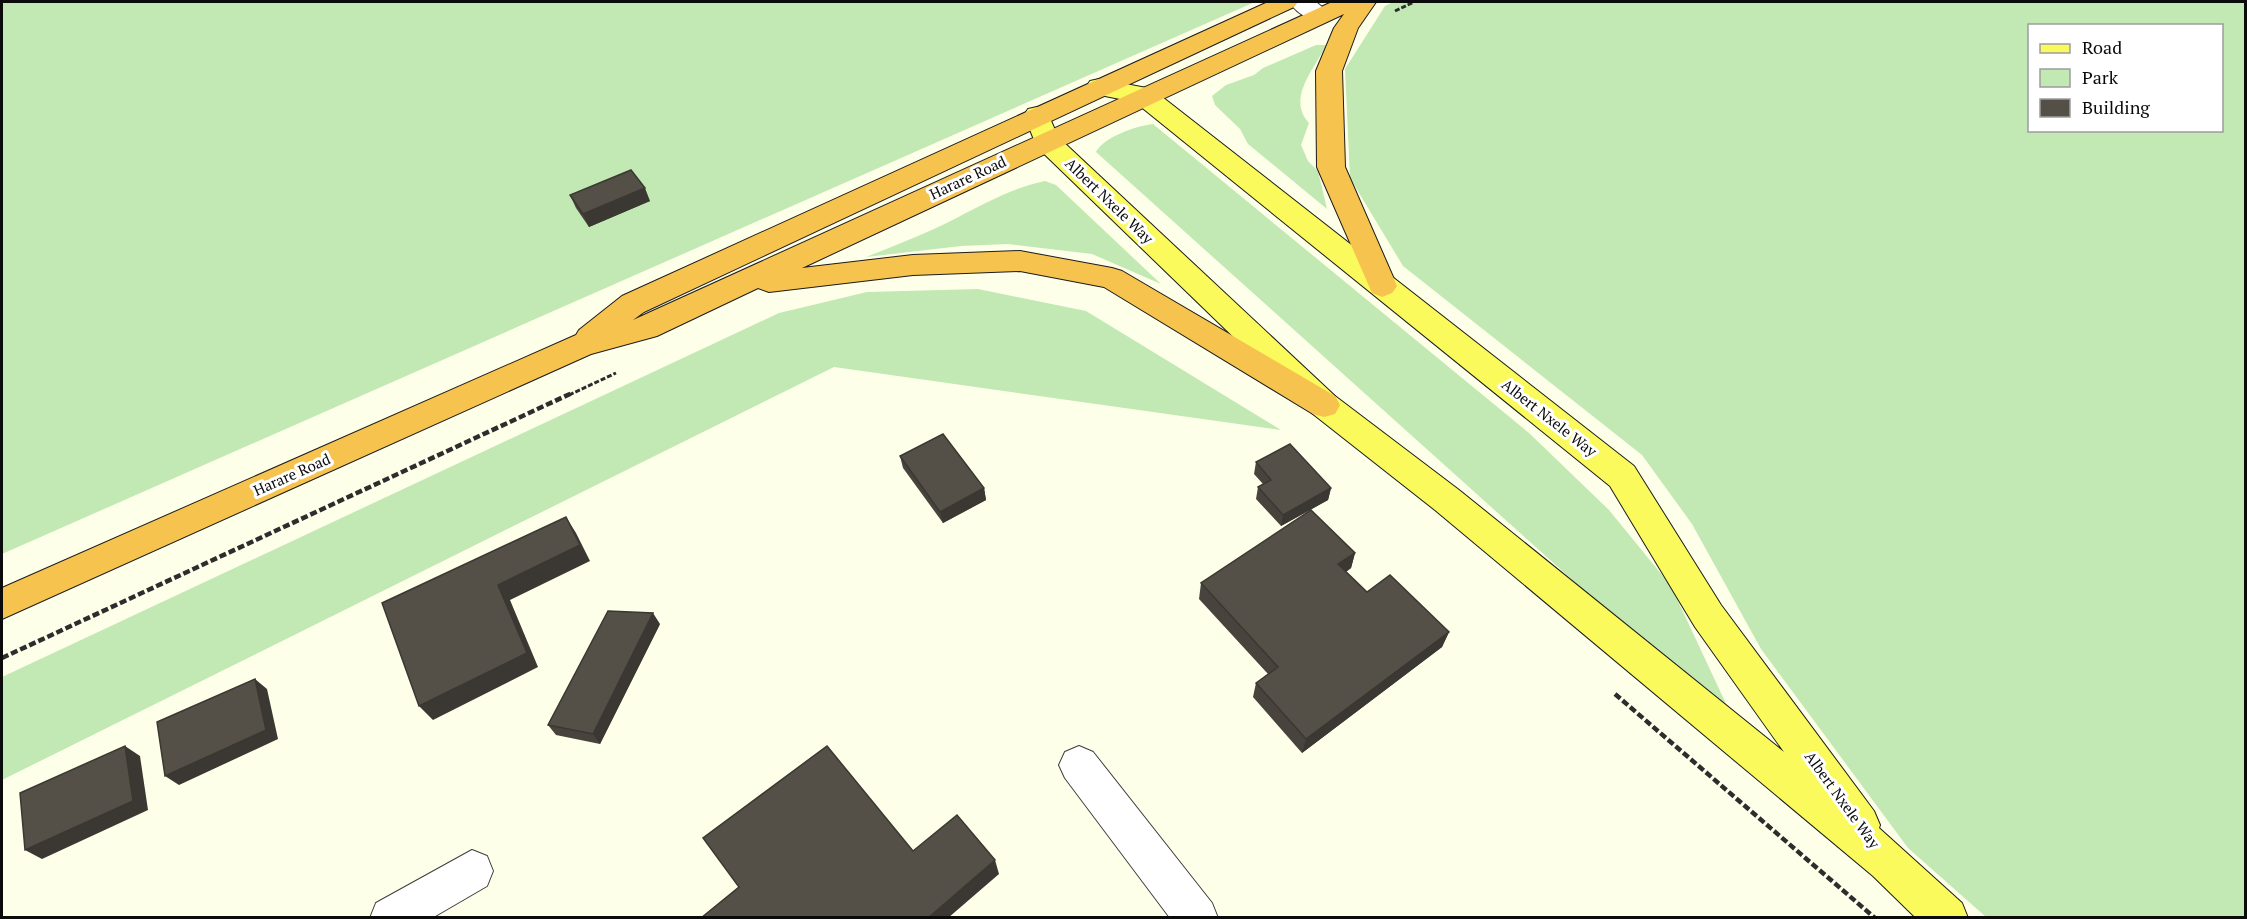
<svg xmlns="http://www.w3.org/2000/svg" width="2247" height="919" font-family="'PT Serif',serif">
<rect width="100%" height="100%" fill="#feffe9"/>
<path fill="#c2e9b3" fill-rule="evenodd" d="M 2,2 L 1255,2 L 2,554 Z
M 1393,2 L 2245,2 L 2245,917 L 1986,917 L 1908,848 L 1761,649 L 1692,524 L 1642,455 L 1403,266 L 1350,178 L 1345,69 L 1385,6 ZM 2030,26 L 2222,26 L 2222,130 L 2030,130 Z
M 1316,45 L 1326,45 C 1315,69 1286,98 1309,123 L 1301,145 L 1308,161 L 1318,171 L 1327,209 L 1248,144 L 1240,129 L 1215,105 L 1212,96 L 1226,85 L 1254,75 L 1263,68 Z
M 1153,124 L 1529,433 L 1609,510 L 1671,586 L 1728,708 L 1706,700 L 1096,152 C 1104,137 1136,126 1153,124 Z
M 1045,181 L 1056,185 L 1161,284 L 1092,254 L 1008,244 L 961,246 L 866,257 C 889,248 912,239 934,229 C 971,212 1005,189 1045,181 Z
M 978,289 L 1086,311 L 1281,430 L 834,367 L 2,780 L 2,677 L 779,313 L 867,292 Z"/>
<g fill="none" stroke-linecap="round" stroke-linejoin="round">
<g stroke="#3e3e3e" stroke-width="2">
<path id="minor" d="M 1289,2 L 1316,2 L 1332,15 L 1329,20 C 1314,24 1298,15 1289,2 Z
M 1079,746 L 1093,752 L 1212,903 L 1218,918 L 1170,918 L 1065,778 L 1059,765 L 1065,752 Z
M 472,850 L 487,856 L 493,871 L 487,886 L 432,918 L 370,918 L 376,903 Z"/>
</g>
<g stroke="#1c1c1c" stroke-width="2">
<path id="major" d="M 1099,79 L 1152,89 L 1634,466 L 1721,605 L 1874,811 L 1880,825 L 1879,828 L 1962,903 L 1968,918 L 1916,918 L 1873,876 L 1435,510 L 1313,414 L 1037,147 L 1024,115 L 1028,109 L 1037,107 L 1046,109 L 1058,137 L 1335,396 L 1459,490 L 1784,752 L 1695,627 L 1610,486 L 1135,102 L 1090,93 L 1086,87 L 1090,81 Z"/>
</g>
<g stroke="#1c1c1c" stroke-width="2">
<path id="highway" d="M 1268,2 L 1298,2 L 1294,7 L 644,312 L 633,320 L 1332,2 L 1376,2 L 1358,28 L 1342,71 L 1345,167 L 1397,286 L 1392,293 L 1382,297 L 1372,293 L 1317,167 L 1316,71 L 1334,28 L 1344,14 L 802,268 L 913,255 L 1020,251 L 1112,268 L 1122,271 L 1335,396 L 1340,405 L 1335,414 L 1324,417 L 1313,414 L 1104,287 L 1020,271 L 913,275 L 769,292 L 758,288 L 657,336 L 591,354 L 2,619 L 2,588 L 576,335 L 579,330 L 622,296 Z"/>
</g>
<path stroke="#2d2d2d" stroke-width="3" stroke-dasharray="5 2" stroke-linecap="butt" d="M 1395,11 L 1414,2
M 569,395 L 616,373"/>
<path stroke="#2d2d2d" stroke-width="4.5" stroke-dasharray="7 3" stroke-linecap="butt" d="M 2,658 L 572,393
M 1615,694 L 1875,918"/>
<use href="#minor" fill="#fff" fill-rule="evenodd"/>
<use href="#major" fill="#fbfa5c" fill-rule="evenodd"/>
<use href="#highway" fill="#f7c34f" fill-rule="evenodd"/>
</g>
<path fill="#48443d" d="M 570,195 L 650,201 L 589,227 L 576,208 Z
M 900,456 L 984,488 L 986,500 L 943,523 L 903,468 Z
M 1256,462 L 1331,488 L 1328,500 L 1281,526 L 1256,499 L 1258,487 L 1263,484 L 1254,474 Z
M 1355,553 L 1351,568 L 1346,572 L 1367,592 L 1449,632 L 1442,647 L 1302,753 L 1253,697 L 1256,683 L 1268,674 L 1199,599 L 1201,583 Z
M 660,624 L 600,744 L 556,735 L 548,725 Z"/>
<path fill="#3b3732" d="M 645,188 L 650,201 L 589,227 L 583,214 Z
M 984,488 L 986,500 L 943,523 L 940,512 Z
M 1331,488 L 1328,500 L 1281,526 L 1283,515 Z
M 566,517 L 576,533 L 590,561 L 510,600 L 538,667 L 433,720 L 419,706 L 498,585 Z
M 1355,553 L 1351,568 L 1334,580 L 1338,564 Z
M 653,613 L 660,624 L 600,744 L 593,734 Z
M 1449,632 L 1442,647 L 1302,753 L 1306,739 Z
M 255,679 L 267,689 L 278,739 L 179,785 L 165,776 Z
M 125,746 L 140,756 L 148,810 L 42,859 L 25,850 Z
M 995,860 L 999,874 L 948,918 L 928,918 Z"/>
<path fill="#544f47" stroke="#3b3732" stroke-width="1.5" d="M 631,170 L 645,188 L 583,214 L 570,195 Z
M 943,434 L 984,488 L 940,512 L 900,456 Z
M 1290,444 L 1331,488 L 1283,515 L 1258,487 L 1271,480 L 1256,462 Z
M 1311,510 L 1355,553 L 1338,564 L 1367,592 L 1390,575 L 1449,632 L 1306,739 L 1256,683 L 1278,667 L 1201,583 Z
M 566,517 L 580,545 L 498,585 L 527,653 L 419,706 L 382,603 Z
M 608,611 L 653,613 L 593,734 L 548,725 Z
M 255,679 L 266,730 L 165,776 L 157,722 Z
M 125,746 L 133,801 L 25,850 L 20,793 Z
M 827,746 L 913,851 L 957,815 L 995,860 L 928,918 L 701,918 L 739,887 L 703,838 Z"/>
<g text-anchor="middle" stroke-width="6" stroke-linejoin="round" paint-order="stroke">
<g font-size="15" fill="#0b0b0b" stroke="#fff">
<text transform="translate(968 178) rotate(-25)" y="5">Harare Road</text>
<text transform="translate(1109 201) rotate(44)" y="5">Albert Nxele Way</text>
<text transform="translate(1549 418) rotate(38)" y="5">Albert Nxele Way</text>
<text transform="translate(292 475) rotate(-24)" y="5">Harare Road</text>
<text transform="translate(1842 800) rotate(54)" y="5">Albert Nxele Way</text>
</g>
</g>
<rect width="2247" height="919" fill="none" stroke="#0b0b0b" stroke-width="6"/>
<rect x="2028" y="24" width="195" height="108" fill="#ffffff" stroke="#9d9d9d" stroke-width="1.5"/>
<rect x="2040" y="44" width="30" height="9" fill="#fbfa5c" stroke="#9d9d9d" stroke-width="1.5"/>
<text x="2082" y="54" font-size="18" fill="#0b0b0b">Road</text>
<rect x="2040" y="69" width="30" height="18" fill="#c2e9b3" stroke="#9d9d9d" stroke-width="1.5"/>
<text x="2082" y="84" font-size="18" fill="#0b0b0b">Park</text>
<rect x="2040" y="99" width="30" height="18" fill="#544f47" stroke="#9d9d9d" stroke-width="1.5"/>
<text x="2082" y="114" font-size="18" fill="#0b0b0b">Building</text>
</svg>
